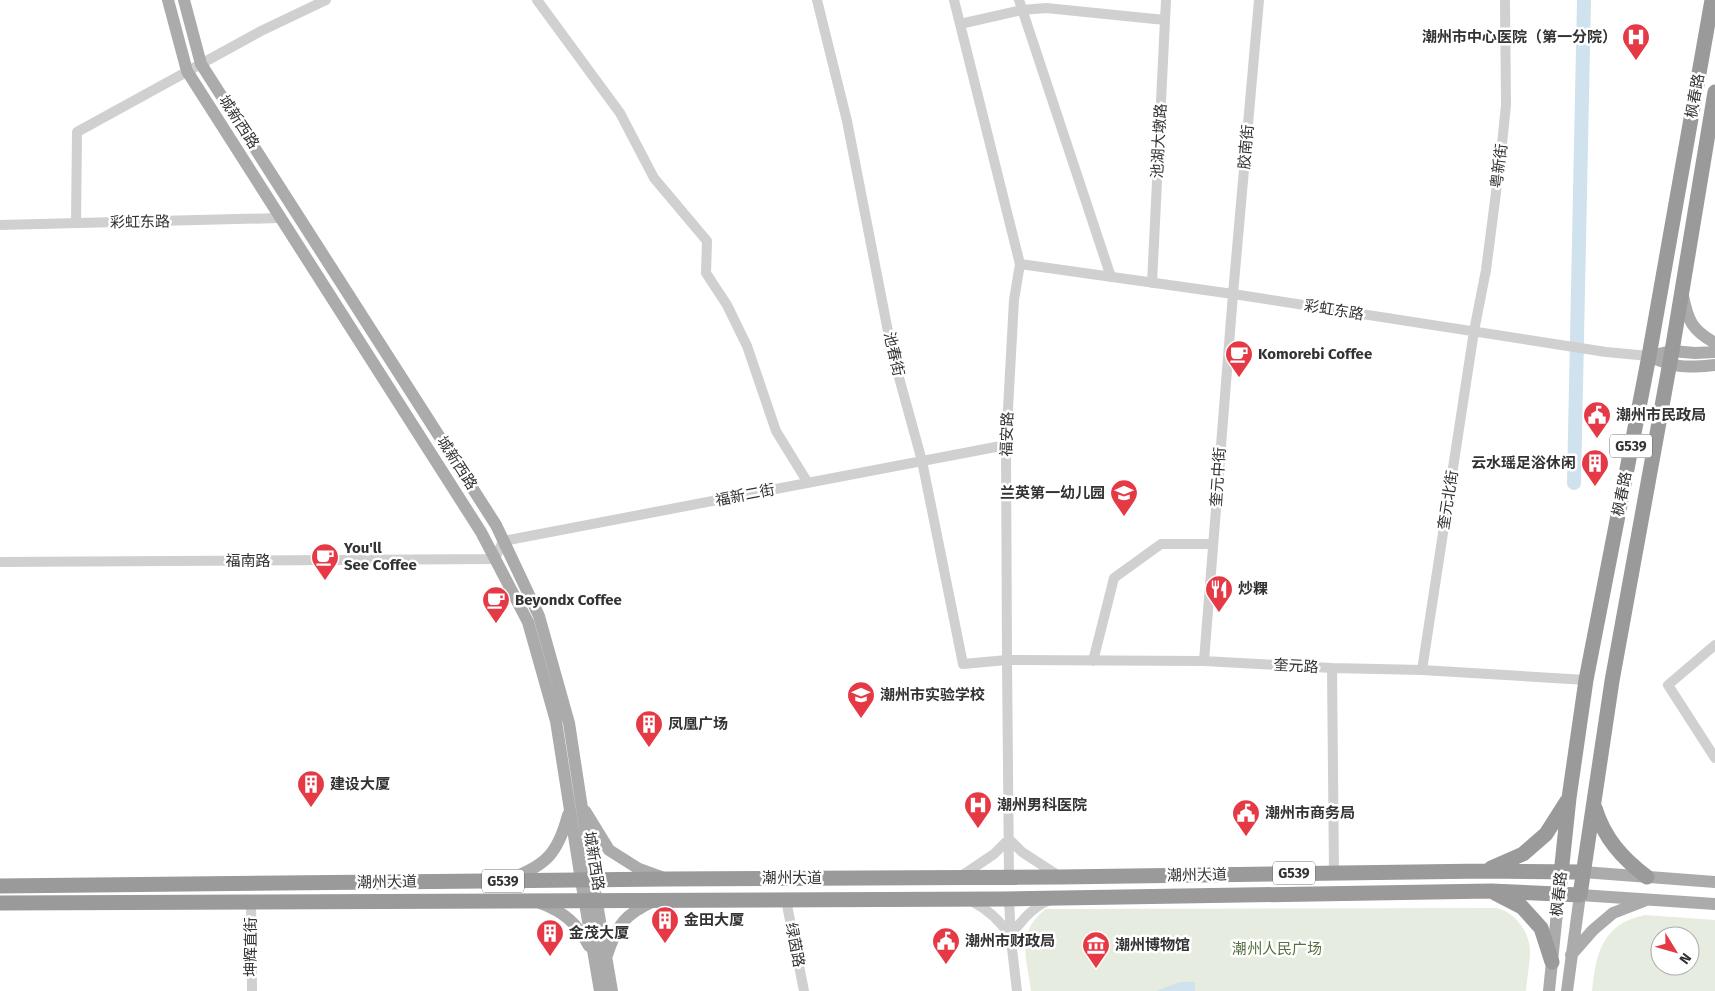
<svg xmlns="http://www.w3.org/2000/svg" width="1715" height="991" font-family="'Fira Sans','Noto Sans SC',sans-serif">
<rect width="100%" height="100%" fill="#fff"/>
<path fill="#e6ecdf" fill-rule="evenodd" d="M 1496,908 C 1514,911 1530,932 1530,951 C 1530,964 1527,978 1526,991 L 1031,991 C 1027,958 1015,932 1046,909 Z
M 1645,915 L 1715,920 L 1715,991 L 1592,991 C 1596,953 1602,924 1645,915 ZM 1660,936 L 1690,936 L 1690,966 L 1660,966 Z"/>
<path fill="#cfe2ee" d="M 1180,982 L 1195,982 L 1195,991 L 1156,991 Z"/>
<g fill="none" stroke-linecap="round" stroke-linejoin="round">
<path stroke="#cfe2ee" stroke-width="14" d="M 1574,483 L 1584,0"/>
<path stroke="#d0d0d0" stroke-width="10" d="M 537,0 L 620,113 L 654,178 L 707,241 L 706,273 L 727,305 L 747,346 L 776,431 L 808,483
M 817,0 L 847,121 L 892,352 L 922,461 L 963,664 L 1007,660 L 1204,661 L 1332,668 L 1422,670 L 1586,680
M 954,0 L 1020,264 L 1014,300 L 1006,445 L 1007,660 L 1009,877
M 1019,0 L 1111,277
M 960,24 L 1022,10 L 1046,8 L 1165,20
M 76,223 L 77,132 L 261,31 L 326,0
M 0,225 L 281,218
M 1020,264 L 1233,294 L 1606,352 L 1649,356
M 1152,283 L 1166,0
M 0,562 L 495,559 L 503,541 L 1006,445
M 1715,645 L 1668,685 L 1715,758
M 1093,661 L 1114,578 L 1161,544 L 1213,544
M 1204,661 L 1233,294 L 1259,0
M 1332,668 L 1334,873
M 1422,670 L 1474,331 L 1486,270 L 1501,154 L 1506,105 L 1505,0
M 960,877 L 994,854 L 1009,839 L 1022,852 L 1059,876
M 1009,899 L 1011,940 L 1017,991
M 786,900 L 804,991
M 970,900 C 987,909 1000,920 1010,936 C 1021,922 1031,908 1048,901
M 251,902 L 252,991"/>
<path stroke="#ababab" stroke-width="12" d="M 168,0 L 187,71 L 481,532 L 528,622 L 556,721 L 581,880 L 600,991
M 184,0 L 201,64 L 496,525 L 539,616 L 569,723 L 593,880 L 612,991
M 1683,296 C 1688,321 1692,330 1715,343
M 1649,356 C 1675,368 1686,368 1715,365
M 1649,356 L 1672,351 L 1695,353 L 1715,352
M 585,811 L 609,850 L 639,869 L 661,877
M 1583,872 L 1715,882
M 509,879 C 546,866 558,853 568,815
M 540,903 C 564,912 577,923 589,946
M 607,955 C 617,925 625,914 654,901
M 1571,955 L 1593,930 L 1613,913 L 1644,901
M 1549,991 L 1559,893
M 1567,991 L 1580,895 L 1715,904"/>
<path stroke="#9a9a9a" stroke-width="15" d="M 1595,808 C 1604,838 1622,858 1647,877
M 1491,868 L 1523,854 L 1546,834 L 1567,801
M 0,886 L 666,879 L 1060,877 L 1486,871 L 1583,872
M 1495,893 L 1522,907 L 1541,928 L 1552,962
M 1559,893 L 1569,798 L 1586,680 L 1649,356 L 1712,0
M 0,903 L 1004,899 L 1491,891 L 1580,895 L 1612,681 L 1672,351 L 1715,92"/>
</g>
<defs>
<g id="hospital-pin" transform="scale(1.4375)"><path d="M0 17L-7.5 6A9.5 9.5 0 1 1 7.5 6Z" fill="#e63946" stroke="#fff"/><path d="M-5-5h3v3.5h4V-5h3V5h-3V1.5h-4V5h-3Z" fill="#fff"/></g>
<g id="cafe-pin" transform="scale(1.4375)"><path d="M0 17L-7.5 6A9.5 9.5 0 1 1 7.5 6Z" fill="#e63946" stroke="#fff"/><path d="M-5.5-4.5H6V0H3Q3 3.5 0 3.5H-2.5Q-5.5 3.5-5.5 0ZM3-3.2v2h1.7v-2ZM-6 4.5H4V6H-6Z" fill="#fff"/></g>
<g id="civic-pin" transform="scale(1.4375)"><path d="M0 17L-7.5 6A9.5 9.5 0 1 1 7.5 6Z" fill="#e63946" stroke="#fff"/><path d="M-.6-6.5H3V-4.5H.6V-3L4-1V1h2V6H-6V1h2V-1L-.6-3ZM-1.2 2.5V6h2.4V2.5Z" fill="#fff"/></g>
<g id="building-pin" transform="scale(1.4375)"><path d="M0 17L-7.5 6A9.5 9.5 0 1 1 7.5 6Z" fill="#e63946" stroke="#fff"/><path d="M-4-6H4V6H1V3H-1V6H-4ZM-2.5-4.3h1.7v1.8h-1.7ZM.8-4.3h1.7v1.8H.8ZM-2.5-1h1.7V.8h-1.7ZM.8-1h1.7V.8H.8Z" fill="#fff"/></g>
<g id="school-pin" transform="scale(1.4375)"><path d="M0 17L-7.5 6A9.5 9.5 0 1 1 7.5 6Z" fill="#e63946" stroke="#fff"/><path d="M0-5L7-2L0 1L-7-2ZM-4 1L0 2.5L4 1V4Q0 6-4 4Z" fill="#fff"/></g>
<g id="restaurant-pin" transform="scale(1.4375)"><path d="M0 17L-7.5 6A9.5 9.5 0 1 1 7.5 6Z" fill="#e63946" stroke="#fff"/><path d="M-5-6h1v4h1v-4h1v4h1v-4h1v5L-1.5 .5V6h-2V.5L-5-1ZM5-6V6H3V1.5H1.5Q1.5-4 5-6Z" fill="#fff"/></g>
<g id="museum-pin" transform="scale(1.4375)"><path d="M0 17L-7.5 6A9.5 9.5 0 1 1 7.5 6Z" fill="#e63946" stroke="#fff"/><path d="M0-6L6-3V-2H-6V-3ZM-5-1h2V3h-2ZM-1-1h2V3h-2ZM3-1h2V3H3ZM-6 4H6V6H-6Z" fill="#fff"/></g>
</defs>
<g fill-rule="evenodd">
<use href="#hospital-pin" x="1636" y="37"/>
<use href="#cafe-pin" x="1239" y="354"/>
<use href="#civic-pin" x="1597" y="415"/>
<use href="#building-pin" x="1595" y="463"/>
<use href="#school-pin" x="1124" y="493"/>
<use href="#cafe-pin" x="325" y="557"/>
<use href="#restaurant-pin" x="1219" y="589"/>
<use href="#cafe-pin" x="496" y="600"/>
<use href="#school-pin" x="861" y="695"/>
<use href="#building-pin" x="649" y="724"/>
<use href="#building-pin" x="311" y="784"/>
<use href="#hospital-pin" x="978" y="805"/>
<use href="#civic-pin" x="1246" y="813"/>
<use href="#building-pin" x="665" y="920"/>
<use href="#building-pin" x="550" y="933"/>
<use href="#civic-pin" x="946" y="941"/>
<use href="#museum-pin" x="1096" y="945"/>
</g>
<g text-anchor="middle" stroke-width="5" stroke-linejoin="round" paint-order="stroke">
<g fill="#fff" stroke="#707070" stroke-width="1">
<rect x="1610" y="434.5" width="42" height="23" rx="4"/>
<rect x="1273" y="861.5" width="42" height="23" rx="4"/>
<rect x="482" y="869.5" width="42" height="23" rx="4"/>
</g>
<g font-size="14" font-weight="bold" fill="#333">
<text x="1631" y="451">G539</text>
<text x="1294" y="878">G539</text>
<text x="503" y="886">G539</text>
</g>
<g font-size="15" font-weight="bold" fill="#333" stroke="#fff" text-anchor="start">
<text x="1617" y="42" text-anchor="end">潮州市中心医院（第一分院）</text>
<text x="1258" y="359">Komorebi Coffee</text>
<text x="1616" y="420">潮州市民政局</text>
<text x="1576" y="468" text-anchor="end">云水瑶足浴休闲</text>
<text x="1105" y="498" text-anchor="end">兰英第一幼儿园</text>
<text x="344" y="553">You'll<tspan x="344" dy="17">See Coffee</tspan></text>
<text x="1238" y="594">炒粿</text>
<text x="515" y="605">Beyondx Coffee</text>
<text x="880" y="700">潮州市实验学校</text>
<text x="668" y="729">凤凰广场</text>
<text x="330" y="789">建设大厦</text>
<text x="997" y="810">潮州男科医院</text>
<text x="1265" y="818">潮州市商务局</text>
<text x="684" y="925">金田大厦</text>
<text x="569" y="938">金茂大厦</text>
<text x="965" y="946">潮州市财政局</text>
<text x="1115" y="950">潮州博物馆</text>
</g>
<g font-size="15" fill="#333" stroke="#fff">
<text transform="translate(1695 96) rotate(-80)" y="5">枫春路</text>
<text transform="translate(239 122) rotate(57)" y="5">城新西路</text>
<text transform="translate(1159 141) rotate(-87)" y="5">池湖大墩路</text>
<text transform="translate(1246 147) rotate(-85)" y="5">胶南街</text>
<text transform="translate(1499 166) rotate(-83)" y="5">粤新街</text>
<text transform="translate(140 222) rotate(-1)" y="5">彩虹东路</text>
<text transform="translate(1334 310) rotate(9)" y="5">彩虹东路</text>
<text transform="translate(894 354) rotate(77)" y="5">池春街</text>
<text transform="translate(1007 434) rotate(-88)" y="5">福安路</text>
<text transform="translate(457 463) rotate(57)" y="5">城新西路</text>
<text transform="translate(1218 477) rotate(-86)" y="5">奎元中街</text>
<text transform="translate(1622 494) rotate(-79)" y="5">枫春路</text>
<text transform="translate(745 495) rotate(-11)" y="5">福新二街</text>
<text transform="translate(1448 500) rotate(-81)" y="5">奎元北街</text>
<text x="248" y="566">福南路</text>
<text transform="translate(1296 666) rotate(3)" y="5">奎元路</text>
<text transform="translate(594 861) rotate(81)" y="5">城新西路</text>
<text transform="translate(1197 875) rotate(-1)" y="5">潮州大道</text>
<text x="792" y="883">潮州大道</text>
<text transform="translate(387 882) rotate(-1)" y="5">潮州大道</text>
<text transform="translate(1559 894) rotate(-84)" y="5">枫春路</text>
<text transform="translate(795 945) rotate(79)" y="5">绿茵路</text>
<text transform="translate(251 947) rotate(-90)" y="5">坤辉直街</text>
</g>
<g font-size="15" fill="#56703f" stroke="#fff">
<text x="1277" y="954">潮州人民广场</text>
</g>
</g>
<g transform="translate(1675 951) rotate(127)"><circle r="24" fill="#ffffff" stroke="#adadad"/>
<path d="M0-4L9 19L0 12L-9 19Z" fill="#e63946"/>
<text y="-8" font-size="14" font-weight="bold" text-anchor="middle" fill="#333333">N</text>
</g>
</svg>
